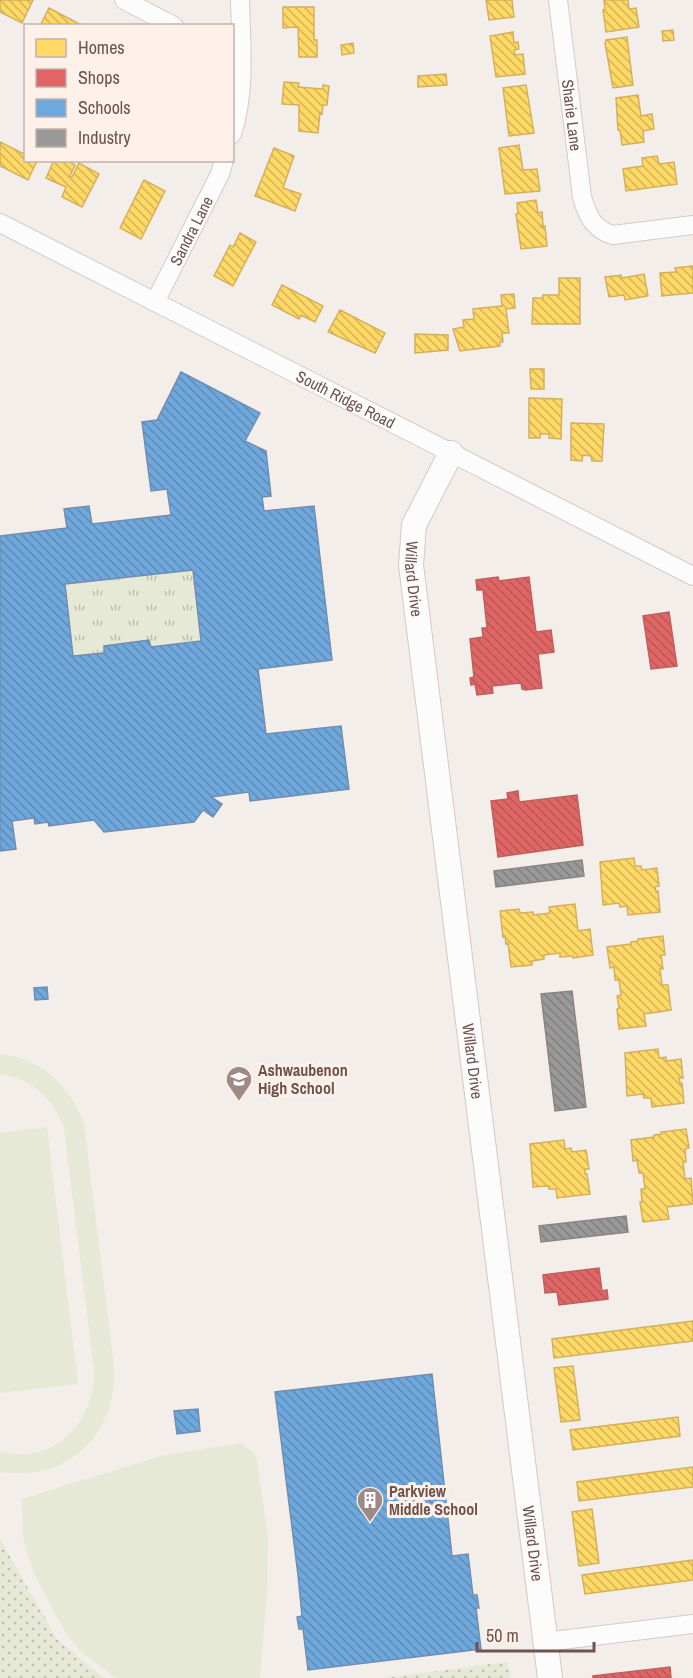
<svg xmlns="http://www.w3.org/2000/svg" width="693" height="1678" font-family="'Archivo Narrow',sans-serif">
<defs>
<pattern id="grass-tufts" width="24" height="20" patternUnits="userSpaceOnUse" patternTransform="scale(1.5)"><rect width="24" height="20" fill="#e5e9d6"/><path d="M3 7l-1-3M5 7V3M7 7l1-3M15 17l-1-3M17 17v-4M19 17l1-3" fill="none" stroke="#bebfb0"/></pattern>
<pattern id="park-dots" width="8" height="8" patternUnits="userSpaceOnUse" patternTransform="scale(1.5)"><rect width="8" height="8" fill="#e5e9d6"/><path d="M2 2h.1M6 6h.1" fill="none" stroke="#bebfb0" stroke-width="1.8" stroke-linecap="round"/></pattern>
<pattern id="homes-back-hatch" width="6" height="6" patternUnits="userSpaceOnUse" patternTransform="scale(1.5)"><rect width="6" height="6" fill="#ffd966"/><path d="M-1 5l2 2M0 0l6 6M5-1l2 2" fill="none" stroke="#d3b356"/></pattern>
<pattern id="shops-back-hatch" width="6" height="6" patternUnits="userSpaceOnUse" patternTransform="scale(1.5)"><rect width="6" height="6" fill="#e06666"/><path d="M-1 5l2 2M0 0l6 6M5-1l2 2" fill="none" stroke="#ba5756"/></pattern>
<pattern id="schools-back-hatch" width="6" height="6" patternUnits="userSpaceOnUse" patternTransform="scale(1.5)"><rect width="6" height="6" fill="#6fa8dc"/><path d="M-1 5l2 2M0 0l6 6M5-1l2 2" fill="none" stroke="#5f8bb5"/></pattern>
<pattern id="industry-back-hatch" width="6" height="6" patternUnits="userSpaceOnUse" patternTransform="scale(1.5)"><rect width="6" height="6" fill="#999"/><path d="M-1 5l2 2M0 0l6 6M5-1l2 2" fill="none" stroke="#817f7f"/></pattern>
</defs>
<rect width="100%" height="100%" fill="#f4eeea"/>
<path fill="url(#grass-tufts)" d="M 193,570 L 201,641 L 151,647 L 104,647 L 104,653 L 73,656 L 65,584 Z"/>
<path fill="url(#park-dots)" d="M 0,1539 L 57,1639 L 104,1678 L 0,1678 Z
M 507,1662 L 511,1678 L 384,1678 Z"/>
<path fill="#e5e9d6" d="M 0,1054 C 41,1058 69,1085 84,1123 L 114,1367 C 117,1435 68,1482 0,1472 L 0,1451 C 54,1467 96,1421 94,1369 L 64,1128 C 54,1099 32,1078 0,1074 Z
M 47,1127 L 78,1384 L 0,1393 L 0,1133 Z
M 241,1443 L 256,1454 L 268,1537 L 267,1593 L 260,1678 L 116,1678 L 82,1653 L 65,1632 L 34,1574 L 23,1538 L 22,1499 L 161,1456 Z"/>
<path fill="url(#homes-back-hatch)" stroke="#d4b05e" stroke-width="1.5" d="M 0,0 L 33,0 L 22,23 L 0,12 Z
M 486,0 L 512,0 L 514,17 L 489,20 Z
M 604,0 L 628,0 L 629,9 L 636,8 L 639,27 L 606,32 L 603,10 L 605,9 Z
M 283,7 L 314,7 L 314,40 L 317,40 L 317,57 L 299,57 L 298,27 L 283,28 Z
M 49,8 L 83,26 L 40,26 Z
M 673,30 L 674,40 L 663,41 L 662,31 Z
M 513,32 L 514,43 L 518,42 L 519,49 L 514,50 L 515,55 L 523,54 L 525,74 L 496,77 L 490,36 Z
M 627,37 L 633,85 L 613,88 L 605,43 L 606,40 Z
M 353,43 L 354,53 L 342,55 L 341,45 Z
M 446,74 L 447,85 L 418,87 L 418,76 Z
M 284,82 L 299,83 L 298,87 L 323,89 L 323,85 L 329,86 L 327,105 L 323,105 L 322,114 L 320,113 L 318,133 L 299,131 L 299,105 L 282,104 Z
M 526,85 L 534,133 L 509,136 L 503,88 Z
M 638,95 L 641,116 L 652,114 L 654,129 L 643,131 L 644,142 L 622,145 L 620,130 L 618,130 L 616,98 Z
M 0,142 L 26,155 L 26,160 L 37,161 L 28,180 L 0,166 Z
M 519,145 L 523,170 L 537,169 L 540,191 L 505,194 L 499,148 Z
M 274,148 L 294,156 L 283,188 L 301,194 L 295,211 L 255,196 Z
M 657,156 L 659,164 L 674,162 L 677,184 L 626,191 L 623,169 L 643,166 L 642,158 Z
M 54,160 L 66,160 L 75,165 L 70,176 L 72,177 L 79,163 L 99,174 L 82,207 L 62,197 L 66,187 L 46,178 Z
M 144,180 L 165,191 L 141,239 L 120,228 Z
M 536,200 L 538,213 L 542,212 L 543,225 L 540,227 L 545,226 L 547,246 L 521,249 L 516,214 L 518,214 L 517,203 Z
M 240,233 L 256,242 L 233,286 L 214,276 L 230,245 L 233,247 Z
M 693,266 L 693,293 L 662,296 L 660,273 L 676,272 L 675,268 Z
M 644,274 L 648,296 L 625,300 L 624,295 L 609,297 L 605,277 L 621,275 L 622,278 Z
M 559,278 L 580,278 L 580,324 L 532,324 L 533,298 L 543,298 L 543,295 L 559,295 Z
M 282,285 L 323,306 L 315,322 L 301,315 L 299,319 L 272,305 Z
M 514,294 L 515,308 L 506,309 L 509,333 L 502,333 L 503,342 L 500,342 L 500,346 L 460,351 L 453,329 L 464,327 L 463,320 L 474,319 L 473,309 L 502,306 L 501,295 Z
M 340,310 L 385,333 L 375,353 L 328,332 Z
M 415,334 L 448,335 L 448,350 L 415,353 Z
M 530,369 L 544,369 L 544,389 L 531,389 Z
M 529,398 L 562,399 L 561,439 L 549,438 L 549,434 L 540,434 L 540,438 L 529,438 Z
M 571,423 L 604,424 L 602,461 L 592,461 L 591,456 L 583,455 L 582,461 L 571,460 Z
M 634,858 L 635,866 L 641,866 L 642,870 L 657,868 L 659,886 L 655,887 L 656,892 L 658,891 L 660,912 L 628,915 L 627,906 L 620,907 L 619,903 L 603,905 L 600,862 Z
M 575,904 L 578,931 L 590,929 L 593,955 L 573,958 L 573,956 L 560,957 L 560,953 L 544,955 L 544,959 L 532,961 L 532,965 L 511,967 L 508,943 L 506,944 L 505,936 L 503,937 L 500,911 L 519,909 L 520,913 L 533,912 L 533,915 L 550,913 L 549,907 Z
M 663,936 L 665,955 L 661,955 L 663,969 L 660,969 L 662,985 L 668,985 L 671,1010 L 644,1014 L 646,1026 L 619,1029 L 617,1009 L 619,1008 L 617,996 L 621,995 L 619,980 L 615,980 L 614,967 L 610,968 L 607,947 L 631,944 L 631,942 L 638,941 L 638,939 Z
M 658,1049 L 659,1058 L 666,1057 L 666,1061 L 681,1059 L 683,1078 L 679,1078 L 680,1083 L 682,1083 L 684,1103 L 652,1107 L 651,1098 L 644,1098 L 643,1094 L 627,1096 L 625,1053 Z
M 686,1129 L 689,1148 L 685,1149 L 686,1162 L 683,1162 L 685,1179 L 691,1178 L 693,1204 L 667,1207 L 669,1219 L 643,1222 L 640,1202 L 642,1202 L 641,1189 L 645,1189 L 643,1173 L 639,1173 L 637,1160 L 633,1161 L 631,1140 L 654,1137 L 654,1135 L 662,1134 L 661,1132 Z
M 564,1140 L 565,1149 L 571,1148 L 572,1152 L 586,1150 L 589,1169 L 585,1169 L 585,1174 L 587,1174 L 590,1194 L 557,1198 L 556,1189 L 549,1189 L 549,1186 L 533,1187 L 530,1144 Z
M 693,1321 L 693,1341 L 554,1358 L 552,1339 Z
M 573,1366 L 580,1420 L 561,1422 L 554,1368 Z
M 678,1417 L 680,1436 L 573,1450 L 570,1430 Z
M 693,1467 L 693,1487 L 579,1501 L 577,1482 Z
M 592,1509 L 599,1563 L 579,1566 L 572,1512 Z
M 693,1560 L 693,1580 L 585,1594 L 582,1575 Z"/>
<path fill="url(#shops-back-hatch)" stroke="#be605e" stroke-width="1.5" d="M 498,577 L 499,581 L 529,577 L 536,632 L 551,630 L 554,652 L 538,654 L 542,688 L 525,690 L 522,689 L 521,683 L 492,686 L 493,693 L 477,695 L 475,684 L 471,685 L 470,678 L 474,677 L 470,639 L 483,637 L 482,628 L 487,628 L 483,590 L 477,590 L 476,580 Z
M 669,612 L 677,666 L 651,669 L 643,616 Z
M 518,791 L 519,802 L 577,795 L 583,845 L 498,857 L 491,801 L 508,799 L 507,793 Z
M 599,1268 L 602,1291 L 607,1290 L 608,1299 L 559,1305 L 557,1292 L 545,1293 L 543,1275 Z
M 670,1667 L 671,1678 L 593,1678 L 593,1676 Z"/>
<path fill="url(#schools-back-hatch)" stroke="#6f8eb1" stroke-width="1.5" fill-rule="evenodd" d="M 181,372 L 260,413 L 245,441 L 266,451 L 271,496 L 262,497 L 264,511 L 314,506 L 332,660 L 258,669 L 266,734 L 341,726 L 349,789 L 250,801 L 249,792 L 211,797 L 222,804 L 213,817 L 203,810 L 194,822 L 104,832 L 94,820 L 49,826 L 48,822 L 35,824 L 34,818 L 12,821 L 16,849 L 0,851 L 0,536 L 67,528 L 64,509 L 89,506 L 92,524 L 171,515 L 167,489 L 151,491 L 142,422 L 157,420 ZM 193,570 L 201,641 L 151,647 L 149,640 L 104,646 L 104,653 L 73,656 L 65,584 Z
M 47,987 L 48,999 L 35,1000 L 34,988 Z
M 432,1374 L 452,1556 L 468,1554 L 473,1595 L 477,1595 L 479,1608 L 476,1608 L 481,1649 L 308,1670 L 303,1629 L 299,1629 L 297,1617 L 302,1616 L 298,1575 L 275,1392 Z
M 198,1409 L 200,1431 L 177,1434 L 174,1411 Z"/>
<path fill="url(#industry-back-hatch)" stroke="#8c8482" stroke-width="1.5" d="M 582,860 L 584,876 L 496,887 L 494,871 Z
M 572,991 L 586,1107 L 555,1111 L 541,994 Z
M 626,1216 L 628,1232 L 541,1242 L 539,1226 Z"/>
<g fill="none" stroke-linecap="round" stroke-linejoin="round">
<g stroke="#d3cbc8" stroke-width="20">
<g id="street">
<path d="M 124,0 L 174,26"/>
<path id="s1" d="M 558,0 L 582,197 C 587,215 594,230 613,235 L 693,225"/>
<path d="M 232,134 C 246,91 241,44 240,0"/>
<path id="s2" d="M 0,223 L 693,576"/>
<path id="s3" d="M 155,302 L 220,174 L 224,160"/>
<path d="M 545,1642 L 693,1624"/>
</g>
</g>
<g stroke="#d3c9c6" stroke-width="26">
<g id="secondary">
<path id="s4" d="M 451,453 L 414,525 L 411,565 L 550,1678"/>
</g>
</g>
<use href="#street" stroke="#fdfcfc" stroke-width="18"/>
<use href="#secondary" stroke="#fdfcfc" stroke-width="24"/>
</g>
<defs>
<g id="school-pin" transform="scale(1.35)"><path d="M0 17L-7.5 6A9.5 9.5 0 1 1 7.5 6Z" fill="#9e8984" stroke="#fdf1ea"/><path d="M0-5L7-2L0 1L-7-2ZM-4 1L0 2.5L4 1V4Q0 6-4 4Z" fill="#fff"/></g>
<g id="building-pin" transform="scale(1.35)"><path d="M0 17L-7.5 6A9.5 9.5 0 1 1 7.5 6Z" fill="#9e8984" stroke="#fdf1ea"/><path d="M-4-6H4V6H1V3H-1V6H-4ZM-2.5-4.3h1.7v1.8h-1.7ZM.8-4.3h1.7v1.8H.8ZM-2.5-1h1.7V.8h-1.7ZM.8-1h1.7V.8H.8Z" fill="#fff"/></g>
</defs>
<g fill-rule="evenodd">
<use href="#school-pin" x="239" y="1079"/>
<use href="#building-pin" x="370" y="1500"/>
</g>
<g text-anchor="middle" stroke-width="6" stroke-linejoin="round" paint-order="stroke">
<g font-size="16" fill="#6f524d" stroke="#fdf1ea">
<text dy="6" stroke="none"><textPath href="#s1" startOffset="116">Sharie Lane</textPath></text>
<text dy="6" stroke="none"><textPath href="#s3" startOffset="80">Sandra Lane</textPath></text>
<text dy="6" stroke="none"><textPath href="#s2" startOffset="388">South Ridge Road</textPath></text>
<text dy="6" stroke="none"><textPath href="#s4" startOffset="135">Willard Drive</textPath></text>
<text dy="6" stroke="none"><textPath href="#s4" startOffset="621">Willard Drive</textPath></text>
<text dy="6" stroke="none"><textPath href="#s4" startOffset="1107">Willard Drive</textPath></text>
</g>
<g font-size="16" font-weight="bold" fill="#6f524d" stroke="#fdf1ea" text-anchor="start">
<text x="258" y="1076">Ashwaubenon<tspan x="258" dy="18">High School</tspan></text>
<text x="389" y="1497">Parkview<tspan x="389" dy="18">Middle School</tspan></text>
</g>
</g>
<rect x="24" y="24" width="210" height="138" fill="#fdf1ea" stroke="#c4b1ab" stroke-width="1.5"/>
<rect x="36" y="39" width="30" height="18" fill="#ffd966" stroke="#c4b1ab" stroke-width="1.5"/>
<text x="78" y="54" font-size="18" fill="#6f524d">Homes</text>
<rect x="36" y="69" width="30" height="18" fill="#e06666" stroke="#c4b1ab" stroke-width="1.5"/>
<text x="78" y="84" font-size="18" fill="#6f524d">Shops</text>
<rect x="36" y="99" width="30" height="18" fill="#6fa8dc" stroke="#c4b1ab" stroke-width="1.5"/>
<text x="78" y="114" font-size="18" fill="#6f524d">Schools</text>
<rect x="36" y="129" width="30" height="18" fill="#999999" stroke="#c4b1ab" stroke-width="1.5"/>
<text x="78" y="144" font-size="18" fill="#6f524d">Industry</text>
<path d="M477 1642v9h117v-9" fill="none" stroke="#6f524d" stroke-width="3"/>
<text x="486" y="1642" font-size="18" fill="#6f524d" stroke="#fdf1ea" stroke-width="4.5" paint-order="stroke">50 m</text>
</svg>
